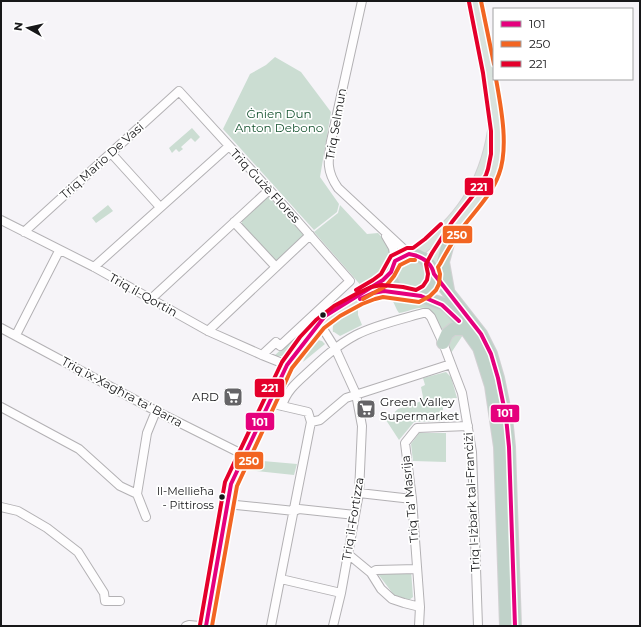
<svg xmlns="http://www.w3.org/2000/svg" width="641" height="627" font-family="Montserrat,sans-serif">
<rect width="100%" height="100%" fill="#f6f4f8"/>
<path fill="#cbddd2" d="M 275,57 L 301,72 L 331,112 L 320,177 L 339,204 L 337,212 L 314,230 L 223,129 L 250,74 L 266,65 Z
M 192,128 L 200,137 L 195,142 L 191,138 L 181,147 L 183,149 L 179,152 L 176,149 L 172,153 L 169,148 Z
M 267,195 L 305,236 L 276,263 L 242,227 L 242,219 Z
M 108,205 L 113,211 L 96,223 L 92,218 Z
M 340,205 L 367,234 L 378,233 L 388,244 L 391,258 L 384,275 L 364,289 L 314,232 L 338,213 Z
M398 275a14 14 0 1 1 28 0a14 14 0 1 1-28 0Z
M 382,293 L 433,304 L 457,321 L 443,334 L 430,310 C 420,304 410,312 399,313 L 397,310 L 391,297 L 358,307 L 358,315 L 362,325 L 340,336 L 334,332 L 333,332 C 329,313 369,300 382,293 Z
M 308,327 L 286,356 L 274,356 L 300,332 Z
M 457,334 L 463,335 L 451,353 L 449,344 L 452,336 Z
M 318,340 L 322,341 L 325,344 L 303,362 L 309,348 Z
M 446,372 L 451,377 L 457,398 L 443,399 L 443,421 L 414,422 L 399,440 L 386,420 L 398,409 L 419,402 L 423,397 L 421,387 L 425,385 L 423,378 Z
M 419,433 L 446,433 L 446,462 L 413,461 L 411,444 Z
M 251,460 L 297,464 L 294,475 L 247,470 Z
M 411,570 L 413,597 L 409,600 L 394,595 L 378,574 L 387,571 Z"/>
<g fill="none" stroke-linecap="round" stroke-linejoin="round">
<g stroke="#b3b1b4" stroke-width="10">
<path id="minor" d="M 362,1 L 331,141 C 328,160 326,171 338,188 L 409,254
M 111,153 L 160,207
M 1,220 L 94,267 L 208,331 L 262,355 L 287,365
M 234,222 L 276,267
M 24,232 L 179,91 L 285,207 L 350,281 L 280,346 L 276,342 L 262,355
M 386,236 L 393,248 L 395,261
M 94,267 L 229,146
M 151,299 L 269,190
M 320,324 L 335,348 L 356,394 L 362,426 L 359,493 L 341,593 L 333,626
M 1,328 L 156,411 L 244,455
M 208,331 L 310,235
M 16,335 L 59,251
M 269,403 L 308,412 L 311,422 L 271,626
M 282,406 C 286,392 295,384 305,375 C 321,360 337,345 356,335 C 375,325 402,319 423,313 L 427,313 L 431,317 L 443,343 L 462,393 L 472,452 L 478,626
M 1,407 L 79,449 L 120,486 L 137,494 L 146,517
M 311,422 L 320,420 L 346,398 L 451,364
M 359,493 L 412,499
M 137,494 L 147,433 L 156,411
M 226,504 L 285,510 L 294,511 L 299,509 L 355,515
M 1,507 L 18,511 L 47,528 L 78,552 L 104,593 L 105,601 L 120,601
M 348,554 L 371,573 L 381,589 L 392,599 L 404,603 L 420,607
M 371,573 L 376,570 L 417,569
M 281,579 L 341,593
M 186,626 L 189,625 L 200,626
M 419,626 L 420,607 L 412,499 L 405,443 L 417,428 L 468,426"/>
</g>
<g stroke="#d2d1d3" stroke-width="12">
<path id="major" d="M 415,254 C 459,221 484,186 493,131
M 432,266 C 439,252 448,238 457,225 C 469,209 482,196 491,178 C 501,159 497,135 495,115 C 491,76 484,39 475,1
M 364,292 L 383,280 L 391,272
M 206,626 L 231,484 L 287,365 L 305,341 L 320,324 L 337,311 L 373,293 L 383,291 L 402,293"/>
</g>
<g stroke="#d2d1d3" stroke-width="14">
<path id="highway" d="M 409,254 C 417,254 421,256 426,261 C 436,270 434,275 431,287 C 419,299 398,299 392,280 C 390,273 393,267 395,261 Z
M 434,274 L 481,334 L 491,354 L 498,378 L 506,417 L 509,447 L 515,626
M 448,290 L 443,262 L 450,236
M 419,296 L 443,304 L 450,309 L 467,331 L 479,348 L 491,386 L 500,447 L 506,626
M 443,343 L 447,334 L 453,329 L 463,329 L 467,331"/>
</g>
<use href="#minor" stroke="#fefdfe" stroke-width="8"/>
<use href="#major" stroke="#d9e3de" stroke-width="10"/>
<use href="#highway" stroke="#c0d2c9" stroke-width="12"/>
<g stroke="#fff" stroke-width="7">
<path id="bus-1" d="M 360,299 L 373,293 L 384,291 L 421,296 L 442,305 L 459,321
M 206,626 L 231,484 L 287,365 L 325,316 L 383,280 L 391,272 L 395,261 L 409,254 C 421,256 431,261 434,274 L 481,334 L 491,354 L 498,378 L 506,417 L 509,447 L 515,626"/>
</g>
<g stroke="#fff" stroke-width="7">
<path id="bus-2" d="M 481,1 L 494,64
M 363,299 L 386,286 L 394,276 L 400,265 L 410,260 L 415,260
M 212,626 L 237,486 L 292,368 L 324,328 L 340,316 L 362,304 L 375,299 L 383,297 L 419,302 L 430,296 L 436,290 L 439,284 L 440,274 L 438,267 L 440,264 C 447,251 454,239 463,227 C 476,210 492,194 499,174 C 509,147 501,107 496,79"/>
</g>
<g stroke="#fff" stroke-width="7">
<path id="bus-3" d="M 356,290 L 373,280 L 381,274 L 391,256 L 407,248 L 413,248 L 425,239 L 441,224
M 200,625 L 225,482 L 282,362 L 300,337 L 316,320 L 334,306 L 356,294 L 371,287 L 382,285 L 403,287 L 416,290 L 423,286 L 427,280 L 428,274 L 426,264 L 432,253 L 452,222 L 475,193 L 486,175 L 488,169 L 491,154 L 491,131 L 483,73 L 469,2"/>
</g>
<use href="#bus-1" stroke="#e5007d" stroke-width="4"/>
<use href="#bus-2" stroke="#f26522" stroke-width="4"/>
<use href="#bus-3" stroke="#e4002b" stroke-width="4"/>
</g>
<defs>
<g id="supermarket-square" transform="scale(1)"><rect x="-9" y="-9" width="18" height="18" rx="4" fill="#656467" stroke="#fff"/><path d="M-6-5.5h2.5l.6 2H6L4.5 2H-2.5L-4.4-4H-6ZM-1.5 3.2a1.3 1.3 0 1 0 .1 0ZM3 3.2a1.3 1.3 0 1 0 .1 0Z" fill="#fff"/></g>
</defs>
<g fill-rule="evenodd">
<use href="#supermarket-square" x="233" y="397"/>
<use href="#supermarket-square" x="366" y="409"/>
</g>
<g fill="#171719" stroke="#fff" stroke-width="1.5">
<circle cx="323" cy="315" r="3.5"/>
<circle cx="222" cy="497" r="3.5"/>
</g>
<g text-anchor="middle" stroke-width="3.5" stroke-linejoin="round" paint-order="stroke">
<g font-size="11" fill="#171719" stroke="#fff" text-anchor="end">
<text x="214" y="495">Il-Mellieħa<tspan x="214" dy="14">- Pittiross</tspan></text>
</g>
<g font-size="12" fill="#175431" stroke="#fff">
<text x="279" y="118">Ġnien Dun<tspan x="279" dy="14">Anton Debono</tspan></text>
</g>
<g font-size="12" fill="#171719" stroke="#fff">
<text transform="translate(336 124) rotate(-80)" y="4">Triq Selmun</text>
<text transform="translate(102 161) rotate(-42)" y="4">Triq Mario De Vasi</text>
<text transform="translate(265 186) rotate(47)" y="4">Triq Ġużè Flores</text>
<text transform="translate(143 295) rotate(29)" y="4">Triq il-Qortin</text>
<text transform="translate(122 392) rotate(28)" y="4">Triq ix-Xagħra ta' Barra</text>
<text transform="translate(410 499) rotate(-96)" y="4">Triq Ta' Masrija</text>
<text transform="translate(472 502) rotate(-93)" y="4">Triq l-Iżbark tal-Franċiżi</text>
<text transform="translate(353 519) rotate(-81)" y="4">Triq il-Fortizza</text>
</g>
<g font-size="12" fill="#171719" stroke="#fff" text-anchor="end">
<text x="219" y="401">ARD</text>
<text x="380" y="406" text-anchor="start">Green Valley<tspan x="380" dy="14">Supermarket</tspan></text>
</g>
</g>
<g stroke="#fff" stroke-width="1.5">
<rect x="464" y="177" width="30" height="19" rx="4" fill="#e4002b"/>
<rect x="442" y="225" width="31" height="19" rx="4" fill="#f26522"/>
<rect x="254" y="378" width="31" height="20" rx="4" fill="#e4002b"/>
<rect x="490" y="404" width="30" height="19" rx="4" fill="#e5007d"/>
<rect x="245" y="412" width="30" height="19" rx="4" fill="#e5007d"/>
<rect x="234" y="451" width="30" height="19" rx="4" fill="#f26522"/>
</g>
<g font-size="11" text-anchor="middle" font-weight="bold" fill="#fff">
<text x="479" y="191">221</text>
<text x="457" y="239">250</text>
<text x="270" y="392">221</text>
<text x="505" y="417">101</text>
<text x="260" y="426">101</text>
<text x="249" y="465">250</text>
</g>
<rect width="641" height="627" fill="none" stroke="#171719" stroke-width="4"/>
<rect x="493" y="8" width="140" height="72" fill="#ffffff" stroke="#a2a2a3"/>
<rect x="501" y="21" width="20" height="6" fill="#e5007d" stroke="#a2a2a3"/>
<text x="529" y="28" font-size="12" fill="#171719">101</text>
<rect x="501" y="41" width="20" height="6" fill="#f26522" stroke="#a2a2a3"/>
<text x="529" y="48" font-size="12" fill="#171719">250</text>
<rect x="501" y="61" width="20" height="6" fill="#e4002b" stroke="#a2a2a3"/>
<text x="529" y="68" font-size="12" fill="#171719">221</text>
<g transform="translate(28 28) rotate(278)" stroke="#ffffff" stroke-width="3" paint-order="stroke">
<path d="M0-3L7 15L0 10L-7 15Z" fill="#171719"/>
<text y="-6" font-size="11" font-weight="bold" text-anchor="middle" fill="#171719">N</text>
</g>
</svg>
